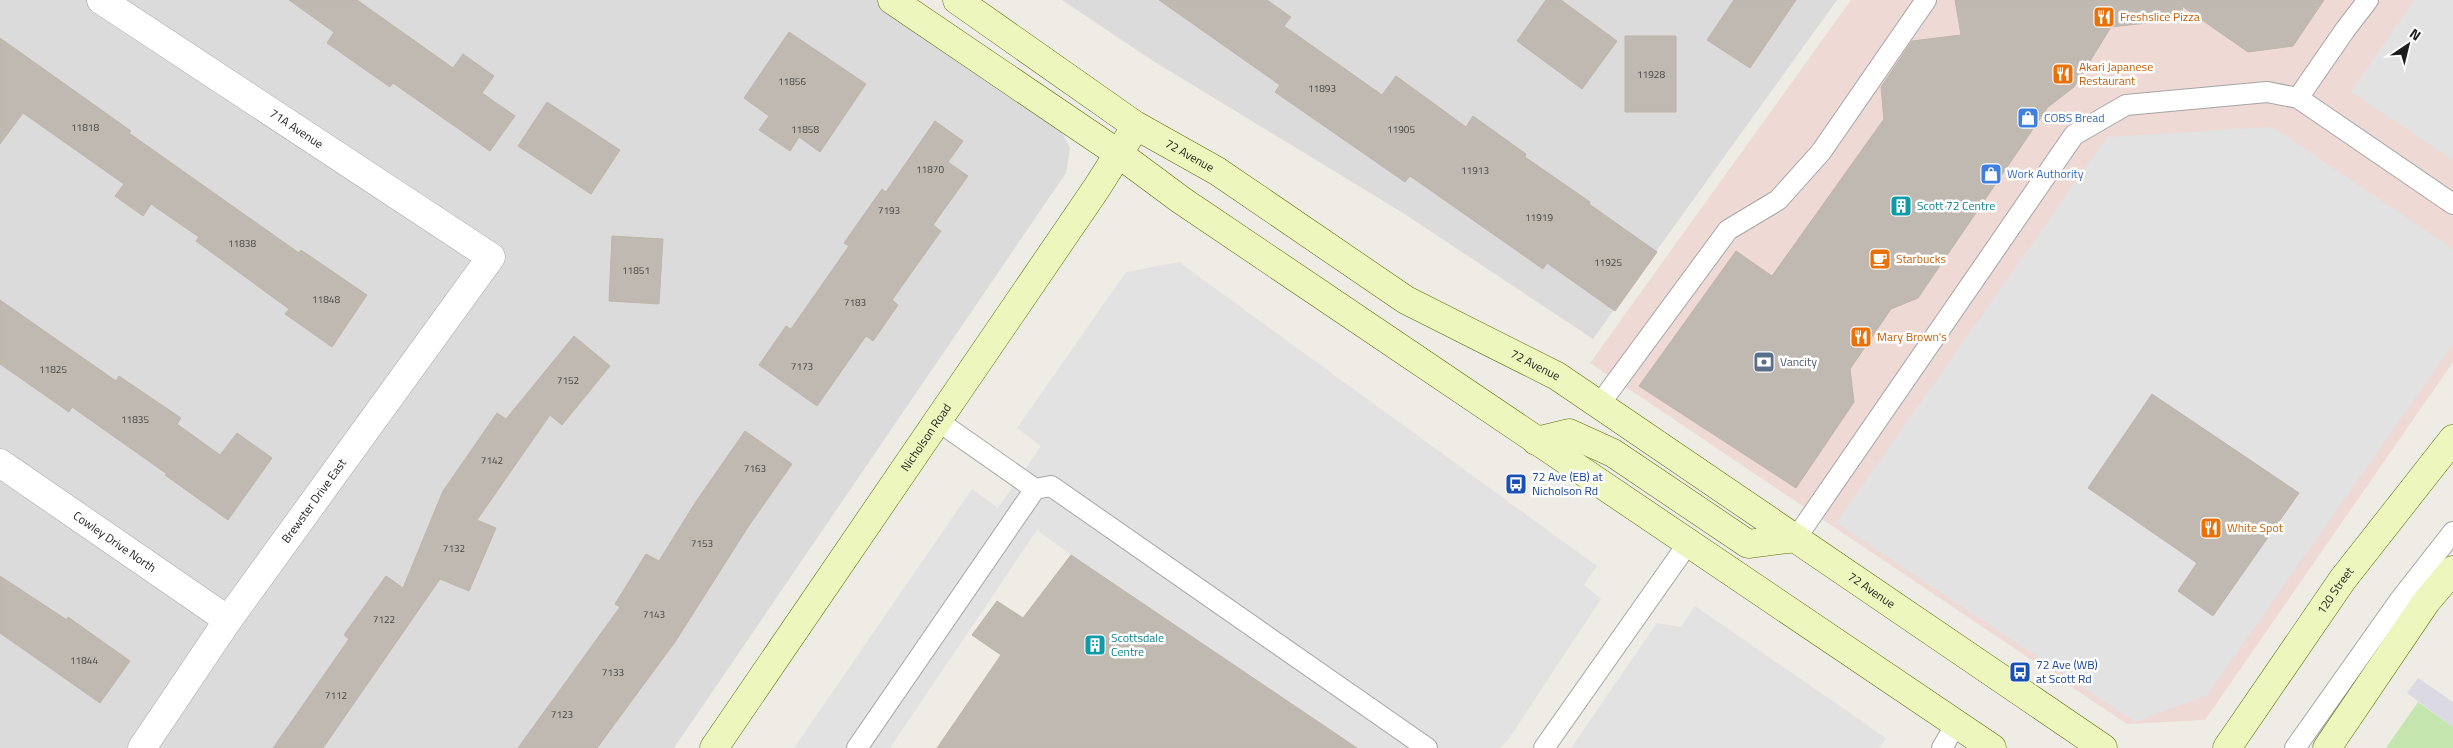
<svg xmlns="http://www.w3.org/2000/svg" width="2453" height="748" font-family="'Titillium Web',sans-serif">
<rect width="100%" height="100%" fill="#efece5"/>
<path fill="#dcdbdb" d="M 0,0 L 894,0 L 1059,126 L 1070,148 L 1066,173 L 674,748 L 0,748 Z
M 1062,0 L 1837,0 L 1593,339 L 1403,213 L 1150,59 Z"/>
<path fill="#eed9d5" d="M 1851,0 L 2453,0 L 2453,362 L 2205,720 L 2127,724 L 1590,363 Z"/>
<path fill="#c4e6ae" d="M 2418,702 L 2453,727 L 2453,748 L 2386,748 Z"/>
<path fill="#e2e2e2" d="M 2414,0 L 2453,0 L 2453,160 L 2351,92 Z
M 2272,127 L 2453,249 L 2453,344 L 2207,695 L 2135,722 L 1836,523 L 2107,137 Z
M 1179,262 L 1597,566 L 1584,585 L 1601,599 L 1508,740 L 1500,748 L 1357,748 L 1071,555 L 1037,530 L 890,748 L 794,748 L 972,489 L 998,508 L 1041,446 L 1017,428 L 1126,272 Z
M 1695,606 L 1886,738 L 1879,748 L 1571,748 L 1657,623 L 1681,627 Z"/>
<path fill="#dad9e4" d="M 2418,678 L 2453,702 L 2453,727 L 2407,693 Z"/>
<path fill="#bfb9b2" stroke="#bfb5a8" d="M 289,0 L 357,0 L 453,68 L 463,54 L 494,76 L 482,93 L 515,116 L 490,151 L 393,83 L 390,87 L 327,43 L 334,32 Z
M 1159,0 L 1267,0 L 1291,17 L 1284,26 L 1382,95 L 1396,76 L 1466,127 L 1473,116 L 1526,154 L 1525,157 L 1590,202 L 1589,204 L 1657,252 L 1615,311 L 1547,263 L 1543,269 L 1410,176 L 1405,182 L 1275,92 L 1280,85 Z
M 1546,0 L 1561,0 L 1617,41 L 1582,89 L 1517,41 Z
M 1734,0 L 1796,0 L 1750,68 L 1707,40 Z
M 1955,0 L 2324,0 L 2293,46 L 2248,52 L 2182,6 L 2183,19 L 2111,27 L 2074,87 L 2048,107 L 1918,298 L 1891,309 L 1850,369 L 1854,402 L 1796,488 L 1639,386 L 1736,251 L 1772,276 L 1884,119 L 1881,87 L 1912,41 L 1961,35 Z
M 789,32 L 866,84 L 820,152 L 799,137 L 790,151 L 759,130 L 769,116 L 744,98 Z
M 1625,36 L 1676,36 L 1676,112 L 1625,112 Z
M 0,38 L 131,131 L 129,133 L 299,253 L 301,250 L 367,295 L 332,347 L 285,314 L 289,309 L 196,241 L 199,237 L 151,204 L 143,216 L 115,196 L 124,184 L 23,113 L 0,144 Z
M 547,102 L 620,150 L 591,194 L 518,146 Z
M 935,121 L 963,141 L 948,162 L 968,176 L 933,225 L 941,231 L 892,300 L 898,305 L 873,341 L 866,336 L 817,406 L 759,365 L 786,326 L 791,329 L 849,246 L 844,243 L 882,189 L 886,192 Z
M 612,236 L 663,239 L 659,304 L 609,301 Z
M 0,300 L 116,381 L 119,376 L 181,418 L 177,424 L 220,455 L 237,433 L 272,458 L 228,520 L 165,475 L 167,474 L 72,407 L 69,412 L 0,364 Z
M 574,336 L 610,366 L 562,425 L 550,415 L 477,520 L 496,528 L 469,591 L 440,579 L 323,748 L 273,748 L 349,639 L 344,635 L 386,576 L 403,588 L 443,491 L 497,413 L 506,419 Z
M 2152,394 L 2299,493 L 2213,616 L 2178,591 L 2197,563 L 2088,488 Z
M 745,431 L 792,464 L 748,527 L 675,642 L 597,748 L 518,748 L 620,607 L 615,604 L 646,554 L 659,561 L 695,503 Z
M 1071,555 L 1357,748 L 937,748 L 1001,655 L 972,635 L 997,601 L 1023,618 Z
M 0,576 L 67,620 L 68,617 L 130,661 L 100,703 L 0,633 Z"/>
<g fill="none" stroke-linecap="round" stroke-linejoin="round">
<g stroke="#a5a5a5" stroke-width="22">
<path id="lane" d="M 2298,98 L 2453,204
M 1599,405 L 1728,230 L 1778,200 L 1821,152 L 1926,0
M 938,421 L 1035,489 L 1051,486 L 1427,748
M 1796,538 L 2074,135 L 2126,105 L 2267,92 L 2298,98 L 2345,30 L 2368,0
M 857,748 L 1035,489
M 1544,748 L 1689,542
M 1942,748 L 1956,724
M 2295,748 L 2399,601 L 2453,532"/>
</g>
<g stroke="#a5a5a5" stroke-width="29">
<g id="street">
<path id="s1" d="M 101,0 L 491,257 L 228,620 L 142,748"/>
<path id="s2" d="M 0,463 L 228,620"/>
</g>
</g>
<g stroke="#5b6f0c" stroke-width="29">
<g id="secondary">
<path d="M 892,0 L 1119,154 L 1181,200 L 1992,748"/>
<path id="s3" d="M 957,0 L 1135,125 L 1217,171 L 1406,300 L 1557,376 L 2103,748"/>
<path d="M 1536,441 L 1569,433 L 1613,453 L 1748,544 L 1796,538"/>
<path id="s4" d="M 714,748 L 1096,189 L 1129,137"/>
<path id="s5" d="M 2227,748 L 2343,579 L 2453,439"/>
<path d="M 2327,748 L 2426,602 L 2453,570"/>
</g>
</g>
<use href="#lane" stroke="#fff" stroke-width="20"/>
<use href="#street" stroke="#fff" stroke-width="28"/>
<use href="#secondary" stroke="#edf6bc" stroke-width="28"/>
</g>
<defs>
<g id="restaurant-square" transform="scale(1.125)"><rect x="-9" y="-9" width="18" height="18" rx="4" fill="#e8710a" stroke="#fff"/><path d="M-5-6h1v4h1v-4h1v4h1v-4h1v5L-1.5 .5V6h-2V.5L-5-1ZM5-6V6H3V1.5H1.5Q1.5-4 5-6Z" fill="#fff"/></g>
<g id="shop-square" transform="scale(1.125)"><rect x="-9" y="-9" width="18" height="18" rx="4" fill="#3f7fe0" stroke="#fff"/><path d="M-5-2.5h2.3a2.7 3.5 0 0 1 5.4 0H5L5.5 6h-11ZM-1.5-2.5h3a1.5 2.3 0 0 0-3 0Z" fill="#fff"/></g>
<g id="building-square" transform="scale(1.125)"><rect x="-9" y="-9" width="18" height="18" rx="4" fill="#0f9aa8" stroke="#fff"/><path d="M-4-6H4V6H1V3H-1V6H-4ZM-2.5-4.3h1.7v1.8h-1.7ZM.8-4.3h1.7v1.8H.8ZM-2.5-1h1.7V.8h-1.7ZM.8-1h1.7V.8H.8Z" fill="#fff"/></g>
<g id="cafe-square" transform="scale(1.125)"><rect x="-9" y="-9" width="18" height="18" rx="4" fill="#e8710a" stroke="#fff"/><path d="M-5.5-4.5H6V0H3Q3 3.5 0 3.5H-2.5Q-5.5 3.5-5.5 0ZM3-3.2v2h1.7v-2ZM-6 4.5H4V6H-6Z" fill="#fff"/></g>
<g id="bank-square" transform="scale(1.125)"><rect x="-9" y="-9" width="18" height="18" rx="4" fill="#5c6f8a" stroke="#fff"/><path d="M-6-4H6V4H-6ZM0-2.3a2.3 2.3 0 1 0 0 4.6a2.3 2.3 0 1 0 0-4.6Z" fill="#fff"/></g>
<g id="bus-square" transform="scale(1.125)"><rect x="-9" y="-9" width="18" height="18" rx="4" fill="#1a4fb4" stroke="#fff"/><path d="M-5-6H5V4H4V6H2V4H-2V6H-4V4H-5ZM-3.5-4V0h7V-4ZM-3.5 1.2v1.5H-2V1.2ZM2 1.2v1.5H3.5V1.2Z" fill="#fff"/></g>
</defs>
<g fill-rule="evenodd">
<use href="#restaurant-square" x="2104" y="17"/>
<use href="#restaurant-square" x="2063" y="74"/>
<use href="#shop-square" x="2028" y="118"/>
<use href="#shop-square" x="1991" y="174"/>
<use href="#building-square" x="1901" y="206"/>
<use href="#cafe-square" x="1880" y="259"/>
<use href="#restaurant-square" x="1861" y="337"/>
<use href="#bank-square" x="1764" y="362"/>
<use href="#bus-square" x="1516" y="484"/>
<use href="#restaurant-square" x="2211" y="528"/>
<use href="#building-square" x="1095" y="645"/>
<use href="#bus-square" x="2020" y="672"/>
</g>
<g text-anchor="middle" stroke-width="5" stroke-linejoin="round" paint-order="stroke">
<g font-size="10" fill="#464543">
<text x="1651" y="78">11928</text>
<text x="792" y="85">11856</text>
<text x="1322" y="92">11893</text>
<text x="85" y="131">11818</text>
<text x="805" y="133">11858</text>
<text x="1401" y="133">11905</text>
<text x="930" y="173">11870</text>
<text x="1475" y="174">11913</text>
<text x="889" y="214">7193</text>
<text x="1539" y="221">11919</text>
<text x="242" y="247">11838</text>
<text x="1608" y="266">11925</text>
<text x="636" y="274">11851</text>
<text x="326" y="303">11848</text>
<text x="855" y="306">7183</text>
<text x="802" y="370">7173</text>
<text x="53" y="373">11825</text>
<text x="568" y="384">7152</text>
<text x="135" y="423">11835</text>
<text x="492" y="464">7142</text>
<text x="755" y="472">7163</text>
<text x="702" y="547">7153</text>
<text x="454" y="552">7132</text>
<text x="654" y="618">7143</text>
<text x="384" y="623">7122</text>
<text x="84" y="664">11844</text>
<text x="613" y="676">7133</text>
<text x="336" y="699">7112</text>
<text x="562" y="718">7123</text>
</g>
<g font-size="12" fill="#c56008" stroke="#fff" text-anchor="start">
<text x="2120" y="21">Freshslice Pizza</text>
<text x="2079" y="71">Akari Japanese<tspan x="2079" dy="14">Restaurant</tspan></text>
<text x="1896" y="263">Starbucks</text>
<text x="1877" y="341">Mary Brown's</text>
<text x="2227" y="532">White Spot</text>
</g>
<g font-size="12" fill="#366cbe" stroke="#fff" text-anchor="start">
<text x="2044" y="122">COBS Bread</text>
<text x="2007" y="178">Work Authority</text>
</g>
<g font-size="12" fill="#1e1e1e" stroke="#fff">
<text dy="4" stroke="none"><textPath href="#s1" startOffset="234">71A Avenue</textPath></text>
<text dy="4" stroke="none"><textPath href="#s3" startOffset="280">72 Avenue</textPath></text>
<text dy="4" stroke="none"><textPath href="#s3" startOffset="685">72 Avenue</textPath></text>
<text dy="4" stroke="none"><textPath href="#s4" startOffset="376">Nicholson Road</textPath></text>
<text transform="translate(314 501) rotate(-54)" y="4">Brewster Drive East</text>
<text dy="4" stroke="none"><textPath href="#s2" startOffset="139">Cowley Drive North</textPath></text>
<text dy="4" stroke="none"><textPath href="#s3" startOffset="1090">72 Avenue</textPath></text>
<text dy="4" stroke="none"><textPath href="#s5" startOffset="191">120 Street</textPath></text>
</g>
<g font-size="12" fill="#0d838f" stroke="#fff" text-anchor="start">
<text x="1917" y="210">Scott 72 Centre</text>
<text x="1111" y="642">Scottsdale<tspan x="1111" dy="14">Centre</tspan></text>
</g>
<g font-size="12" fill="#4e5e75" stroke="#fff" text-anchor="start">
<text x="1780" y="366">Vancity</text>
</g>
<g font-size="12" fill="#164399" stroke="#fff" text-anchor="start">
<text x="1532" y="481">72 Ave (EB) at<tspan x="1532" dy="14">Nicholson Rd</tspan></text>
<text x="2036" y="669">72 Ave (WB)<tspan x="2036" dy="14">at Scott Rd</tspan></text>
</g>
</g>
<g transform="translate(2408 45) rotate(35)" stroke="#ffffff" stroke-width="4" paint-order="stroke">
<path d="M0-4L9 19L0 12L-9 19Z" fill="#1e1e1e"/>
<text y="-8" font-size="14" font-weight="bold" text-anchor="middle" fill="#1e1e1e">N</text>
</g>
</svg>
